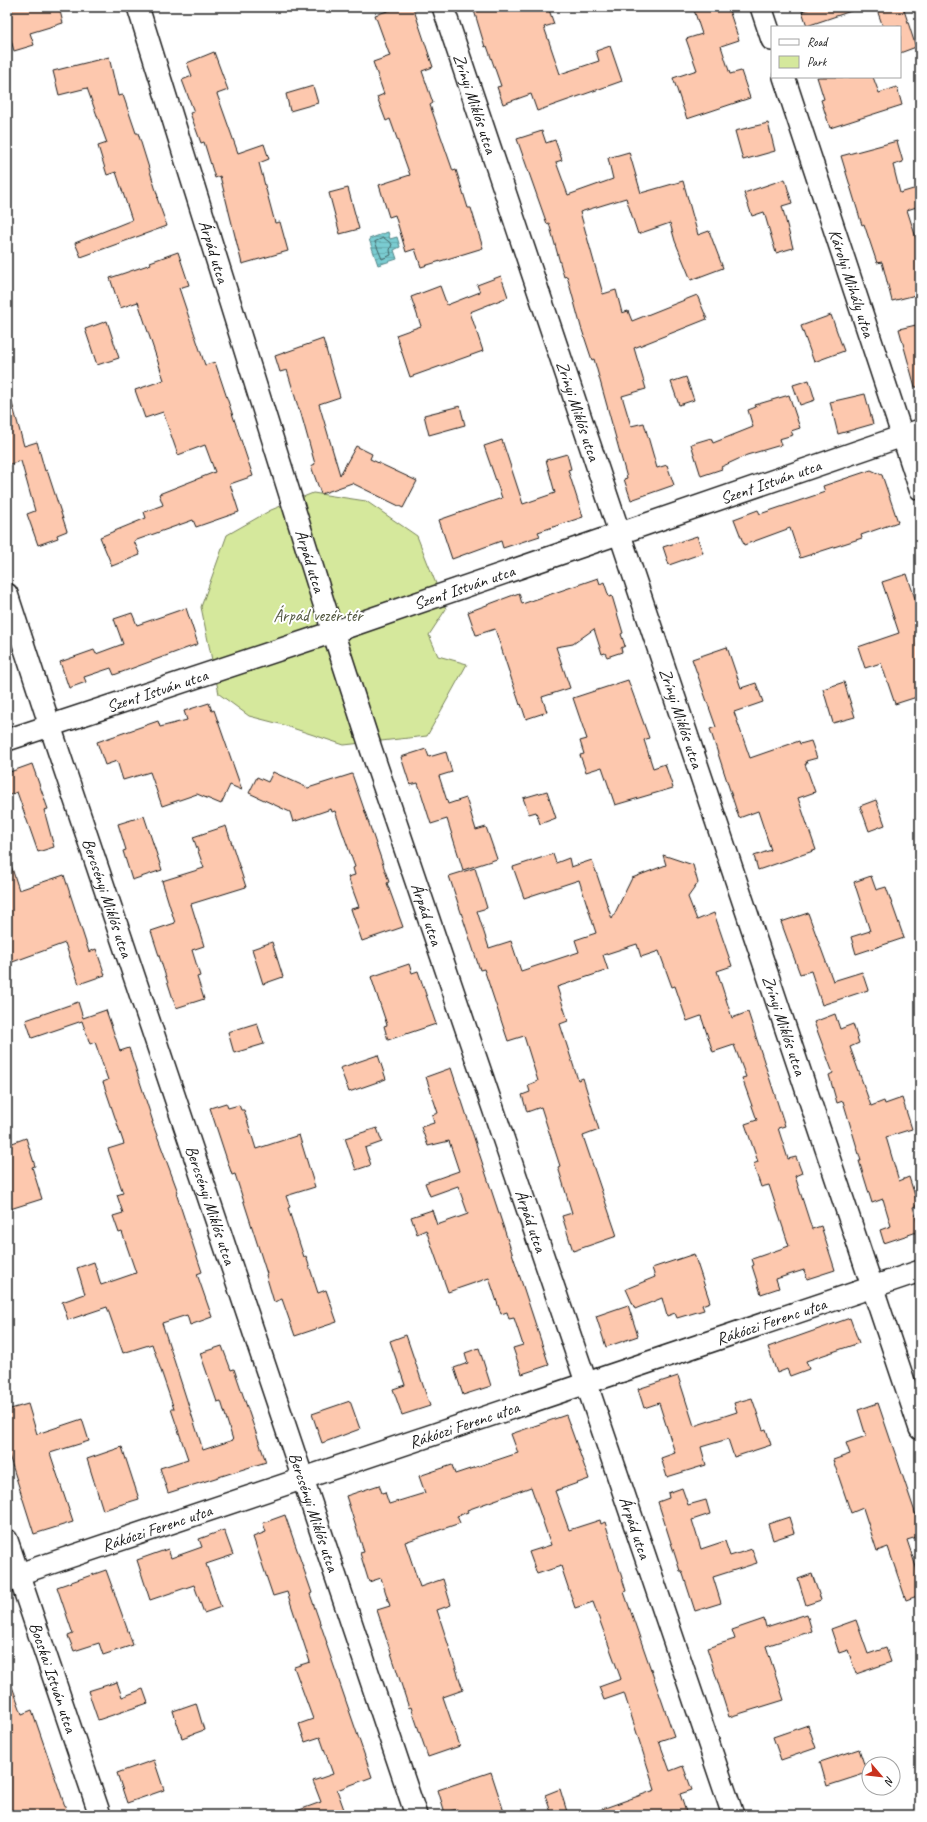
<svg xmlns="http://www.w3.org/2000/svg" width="927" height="1822" font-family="Caveat,sans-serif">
<defs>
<pattern id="water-rules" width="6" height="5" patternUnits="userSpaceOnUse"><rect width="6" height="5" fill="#7accd1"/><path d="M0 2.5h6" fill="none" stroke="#69afb3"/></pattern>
</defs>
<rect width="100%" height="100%" fill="#fff"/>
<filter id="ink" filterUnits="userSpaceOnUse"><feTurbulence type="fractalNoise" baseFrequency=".025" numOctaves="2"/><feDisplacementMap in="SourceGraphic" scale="8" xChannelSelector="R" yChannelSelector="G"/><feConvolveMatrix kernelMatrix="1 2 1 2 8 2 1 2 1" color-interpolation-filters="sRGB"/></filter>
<g filter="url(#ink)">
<path fill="#d5e89c" stroke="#78825c" d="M 313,493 L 366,501 L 417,536 L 446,609 L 429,635 L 438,656 L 467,664 L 427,736 L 344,745 L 280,724 L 249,716 L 219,694 L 201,607 L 227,535 L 271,510 Z"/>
<path fill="url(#water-rules)" stroke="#548689" d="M 388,232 L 390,239 L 397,237 L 400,247 L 394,250 L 397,259 L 378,265 L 369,239 Z"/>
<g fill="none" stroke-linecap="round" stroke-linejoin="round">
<path stroke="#426264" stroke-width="1" d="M 384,238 L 392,244 L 390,250 L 391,255 L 382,259 L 375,242 Z"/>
</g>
<path fill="#fdc8ae" stroke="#1c1c1c" d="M 7,7 L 59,7 L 63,23 L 30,33 L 34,45 L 14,51 L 11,40 L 7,41 Z
M 400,7 L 413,7 L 433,67 L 422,71 L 433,103 L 430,105 L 453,171 L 456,170 L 468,208 L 471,208 L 483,248 L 421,267 L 415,249 L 406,252 L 395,215 L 389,217 L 379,185 L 410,175 L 390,119 L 386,121 L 377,97 L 384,94 L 373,62 L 390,56 L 375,15 Z
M 473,7 L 548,7 L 554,24 L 544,27 L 560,74 L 599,61 L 596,51 L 610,46 L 622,81 L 537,111 L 531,94 L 503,104 L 497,87 L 501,86 L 487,46 L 485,47 Z
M 693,7 L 728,7 L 739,40 L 721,46 L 730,74 L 741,71 L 750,98 L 687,119 L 673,78 L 697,70 L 686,39 L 702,34 Z
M 814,7 L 853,7 L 854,10 L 807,26 L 802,11 Z
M 876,7 L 903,7 L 916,47 L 900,53 L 900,27 L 883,27 Z
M 214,52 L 228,90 L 217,94 L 238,153 L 264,144 L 269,159 L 259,163 L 275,223 L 280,222 L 288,251 L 242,264 L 220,176 L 215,178 L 204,142 L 201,143 L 190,113 L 194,112 L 182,80 L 192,76 L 187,63 Z
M 109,57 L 118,96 L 123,95 L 136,133 L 138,133 L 158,197 L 157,198 L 167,226 L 81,257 L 75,243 L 132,220 L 116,172 L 107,175 L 98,146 L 107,143 L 87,88 L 59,95 L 53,71 Z
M 817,77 L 873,77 L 879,93 L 897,87 L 902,105 L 830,128 L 821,100 L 824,99 Z
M 313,86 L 318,103 L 290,111 L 286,94 Z
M 768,123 L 775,151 L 743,160 L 735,131 Z
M 542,131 L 546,143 L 555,140 L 562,160 L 556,162 L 568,195 L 613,179 L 608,158 L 629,152 L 641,193 L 683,181 L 698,235 L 709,231 L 723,268 L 691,280 L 675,241 L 670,223 L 638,234 L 626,198 L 580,212 L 603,294 L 616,290 L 622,313 L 628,311 L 632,321 L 697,295 L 707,319 L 634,348 L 646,389 L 622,396 L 631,426 L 644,423 L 657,468 L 667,465 L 674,485 L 631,500 L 624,479 L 627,478 L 594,359 L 592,360 L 581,327 L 567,276 L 564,277 L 549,223 L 547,224 L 517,139 Z
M 897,141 L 903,162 L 893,165 L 900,193 L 920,187 L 920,206 L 907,210 L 920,250 L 920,294 L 892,301 L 882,262 L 877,263 L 864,224 L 862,225 L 841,156 Z
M 785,179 L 792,203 L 782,206 L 793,248 L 776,253 L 764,212 L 752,216 L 744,193 Z
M 348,188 L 359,229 L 340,234 L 329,193 Z
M 178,252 L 189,285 L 179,288 L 205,365 L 215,362 L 253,476 L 230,484 L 239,512 L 196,527 L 193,520 L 134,541 L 140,555 L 112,566 L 100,537 L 146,518 L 144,512 L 163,505 L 159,494 L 215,472 L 205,445 L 178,455 L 163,412 L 145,418 L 135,390 L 164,380 L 138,302 L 120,308 L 110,278 L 151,264 L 150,262 Z
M 501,276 L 508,297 L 470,312 L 483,351 L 410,377 L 396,335 L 421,326 L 411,297 L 440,286 L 447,305 L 480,292 L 477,285 Z
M 831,315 L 844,351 L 814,362 L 801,326 Z
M 107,321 L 119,358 L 97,365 L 85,329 Z
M 920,324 L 920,387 L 915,387 L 899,329 Z
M 323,339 L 340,397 L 319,404 L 340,475 L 356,446 L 372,454 L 370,459 L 417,481 L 403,508 L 352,483 L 321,494 L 311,466 L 315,464 L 300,410 L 299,410 L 287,370 L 280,372 L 275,356 Z
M 686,377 L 694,400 L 679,405 L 671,382 Z
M 809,380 L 815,400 L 800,405 L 793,385 Z
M 865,394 L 873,424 L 838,434 L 830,402 Z
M 789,395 L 800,428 L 791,431 L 793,435 L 779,439 L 781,445 L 747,455 L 721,467 L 722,469 L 701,476 L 691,444 L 711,438 L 713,443 L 753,427 L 748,410 L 756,407 L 755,405 Z
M 12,403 L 24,446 L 37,442 L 45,471 L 47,470 L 67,531 L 57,535 L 58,538 L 38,545 L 27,514 L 35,511 L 21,461 L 7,465 L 7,404 Z
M 460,406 L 465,425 L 429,435 L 424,415 Z
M 502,440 L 523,504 L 555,493 L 546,460 L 567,454 L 571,469 L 568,470 L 583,517 L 538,532 L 540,536 L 503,548 L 501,541 L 452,559 L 439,520 L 502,498 L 484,446 Z
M 871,470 L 882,475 L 898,522 L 861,535 L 862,538 L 800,558 L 790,528 L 744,545 L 734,519 L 758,510 L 760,514 L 825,492 L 823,486 Z
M 697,536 L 703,553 L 669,565 L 663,547 Z
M 907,574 L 920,614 L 920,696 L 895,704 L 881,663 L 865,668 L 858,647 L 899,633 L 882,582 Z
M 598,578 L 600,584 L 604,582 L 609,597 L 612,596 L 623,633 L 621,634 L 625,646 L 621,648 L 622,652 L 607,657 L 605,653 L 602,654 L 594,629 L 573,644 L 556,647 L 570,688 L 542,697 L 547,712 L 526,719 L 521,704 L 520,705 L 495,629 L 476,635 L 468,612 L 519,593 L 522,604 Z
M 186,608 L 198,644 L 114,675 L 111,668 L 84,677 L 86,682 L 69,688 L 60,662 L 94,650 L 96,654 L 123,644 L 114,619 L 132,613 L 137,625 Z
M 727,647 L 741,688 L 756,683 L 763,702 L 734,712 L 750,758 L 799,741 L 800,744 L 811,741 L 817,758 L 806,761 L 807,764 L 805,764 L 815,792 L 798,798 L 816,850 L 758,870 L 754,856 L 771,850 L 758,811 L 739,818 L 710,729 L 716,727 L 692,659 Z
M 628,680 L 649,738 L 644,740 L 653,768 L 665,764 L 673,788 L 615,805 L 602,767 L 586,772 L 580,755 L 584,754 L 580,741 L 587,739 L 573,698 Z
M 844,682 L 855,717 L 833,723 L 823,689 Z
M 209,703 L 212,711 L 214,710 L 242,790 L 230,785 L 221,804 L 197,794 L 162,806 L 150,772 L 123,780 L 117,761 L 105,765 L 97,742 L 158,721 L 160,727 L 187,720 L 184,711 Z
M 426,749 L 429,757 L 446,752 L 452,772 L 439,776 L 448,804 L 466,798 L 476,830 L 486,827 L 497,859 L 463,870 L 447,819 L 431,824 L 418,783 L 410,785 L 401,757 Z
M 32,764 L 48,809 L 44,810 L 54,847 L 38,852 L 17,792 L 7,796 L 7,773 Z
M 273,772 L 308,788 L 352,774 L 389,882 L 387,883 L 403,927 L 362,941 L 351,909 L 359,907 L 348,877 L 355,875 L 353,868 L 355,867 L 335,811 L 332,812 L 331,809 L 293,822 L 290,812 L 249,793 L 257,777 L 268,782 Z
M 547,791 L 556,818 L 540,824 L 536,812 L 529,814 L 523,798 Z
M 876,800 L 885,825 L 869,831 L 860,806 Z
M 144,816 L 162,870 L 132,880 L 123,851 L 126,850 L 118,824 Z
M 226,826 L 246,887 L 191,904 L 204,946 L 192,950 L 200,976 L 197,977 L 204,999 L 176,1008 L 151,931 L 175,923 L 162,881 L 204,868 L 193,837 Z
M 553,854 L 556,863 L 569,858 L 571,867 L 592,860 L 612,919 L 632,878 L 666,865 L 663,855 L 693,865 L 698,883 L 688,897 L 697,920 L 714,913 L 732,966 L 717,971 L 732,1018 L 748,1012 L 785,1126 L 778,1128 L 788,1159 L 796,1157 L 802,1173 L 795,1176 L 812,1229 L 821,1226 L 835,1270 L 807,1279 L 804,1270 L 776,1279 L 779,1288 L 761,1294 L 752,1266 L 754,1265 L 752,1259 L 789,1246 L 769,1185 L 761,1187 L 753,1164 L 758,1162 L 745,1124 L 757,1120 L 742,1078 L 746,1077 L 734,1045 L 713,1052 L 701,1016 L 687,1021 L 675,986 L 672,987 L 659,951 L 641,957 L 637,944 L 603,955 L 608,970 L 557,987 L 568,1021 L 560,1024 L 578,1080 L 583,1078 L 599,1130 L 583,1136 L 617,1236 L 573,1251 L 562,1216 L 572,1213 L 558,1167 L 560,1166 L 549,1132 L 541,1107 L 527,1112 L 522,1095 L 530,1092 L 528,1085 L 538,1081 L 524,1036 L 508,1041 L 484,969 L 480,970 L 449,876 L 475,868 L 487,908 L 477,911 L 489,948 L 511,941 L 521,971 L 579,952 L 575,940 L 596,933 L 579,880 L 524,898 L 513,867 Z
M 10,862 L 19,890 L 64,875 L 89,952 L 96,949 L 105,975 L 79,984 L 65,943 L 7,964 L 7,863 Z
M 871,876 L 876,890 L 886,887 L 904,938 L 856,954 L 851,937 L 870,931 L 854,882 Z
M 808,913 L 833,981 L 862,972 L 868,990 L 822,1005 L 811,971 L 800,974 L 781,922 Z
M 272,942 L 283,977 L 263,984 L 252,949 Z
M 409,964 L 412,973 L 418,971 L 436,1024 L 388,1040 L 384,1026 L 387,1025 L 371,977 Z
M 78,1002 L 83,1018 L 106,1010 L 120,1051 L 129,1048 L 153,1122 L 152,1122 L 178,1192 L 176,1193 L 202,1272 L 197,1274 L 212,1317 L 190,1325 L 187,1315 L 162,1323 L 203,1450 L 233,1440 L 221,1401 L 217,1402 L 200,1353 L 222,1346 L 231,1370 L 234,1369 L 266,1462 L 168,1493 L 160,1468 L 188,1459 L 171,1409 L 174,1409 L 152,1344 L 123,1353 L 107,1307 L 68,1320 L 62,1302 L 85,1294 L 77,1268 L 94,1262 L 101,1285 L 136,1273 L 122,1232 L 119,1233 L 113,1216 L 123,1213 L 117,1195 L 123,1193 L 108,1149 L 124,1144 L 103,1082 L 108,1080 L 95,1042 L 90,1044 L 82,1021 L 32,1038 L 26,1020 Z
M 835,1014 L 840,1029 L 853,1024 L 859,1043 L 850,1047 L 871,1106 L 884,1101 L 885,1104 L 902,1098 L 912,1129 L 886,1137 L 899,1181 L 909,1177 L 918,1205 L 913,1207 L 920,1231 L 884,1243 L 880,1230 L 891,1226 L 883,1199 L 872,1203 L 859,1161 L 861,1161 L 843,1101 L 837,1103 L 829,1075 L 833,1073 L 814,1022 Z
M 257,1023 L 264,1044 L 234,1053 L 228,1032 Z
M 378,1055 L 386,1079 L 349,1092 L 340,1068 Z
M 451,1068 L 549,1365 L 522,1374 L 513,1348 L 523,1345 L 514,1318 L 509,1319 L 507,1312 L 501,1314 L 489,1278 L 448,1292 L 426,1230 L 417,1234 L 411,1217 L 432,1210 L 437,1225 L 468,1214 L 458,1186 L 430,1196 L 425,1183 L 459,1171 L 449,1141 L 428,1146 L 421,1127 L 434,1123 L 432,1115 L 438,1113 L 426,1077 Z
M 226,1103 L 228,1108 L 239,1105 L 241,1110 L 244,1110 L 256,1149 L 299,1135 L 315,1187 L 286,1196 L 290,1207 L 288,1208 L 304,1257 L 306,1256 L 318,1293 L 326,1290 L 337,1322 L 295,1336 L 282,1299 L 274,1302 L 266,1275 L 267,1274 L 235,1174 L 232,1175 L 210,1108 Z
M 377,1128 L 382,1142 L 365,1148 L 371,1165 L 356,1170 L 345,1138 Z
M 26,1138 L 35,1166 L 32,1167 L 42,1199 L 7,1210 L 7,1145 Z
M 694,1254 L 710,1302 L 702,1305 L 704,1310 L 677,1318 L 675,1313 L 667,1316 L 662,1298 L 635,1309 L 626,1289 L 655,1277 L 652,1268 Z
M 628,1305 L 638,1336 L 606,1347 L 596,1316 Z
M 850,1318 L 859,1343 L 806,1361 L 809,1369 L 790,1376 L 787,1369 L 777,1373 L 768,1347 Z
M 406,1335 L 430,1406 L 402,1415 L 393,1389 L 405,1385 L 390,1341 Z
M 479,1348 L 491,1386 L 463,1395 L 454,1368 L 468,1363 L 465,1353 Z
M 678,1376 L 694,1426 L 737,1412 L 734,1403 L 752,1398 L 763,1430 L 766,1429 L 771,1445 L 734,1457 L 728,1439 L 701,1447 L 706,1465 L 667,1477 L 661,1458 L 675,1453 L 659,1403 L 644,1408 L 638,1389 Z
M 350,1401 L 360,1429 L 322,1443 L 312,1414 Z
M 878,1403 L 920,1527 L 920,1536 L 907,1540 L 920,1579 L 920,1595 L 906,1600 L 888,1547 L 877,1551 L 863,1508 L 851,1513 L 833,1460 L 850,1454 L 846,1443 L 866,1436 L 858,1410 Z
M 28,1404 L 37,1434 L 82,1419 L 89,1441 L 50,1453 L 73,1522 L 34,1534 L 7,1449 L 7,1410 Z
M 566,1415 L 589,1479 L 555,1491 L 569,1530 L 600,1520 L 601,1524 L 605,1522 L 626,1591 L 624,1592 L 674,1736 L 659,1741 L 670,1771 L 683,1766 L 692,1790 L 680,1794 L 687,1815 L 591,1815 L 591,1813 L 655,1790 L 624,1693 L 604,1700 L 599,1687 L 621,1679 L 593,1602 L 575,1608 L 561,1566 L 537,1574 L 529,1552 L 551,1545 L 531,1487 L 467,1510 L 468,1512 L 457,1516 L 460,1523 L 405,1542 L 420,1587 L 443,1579 L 451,1605 L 437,1610 L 463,1690 L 443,1697 L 460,1746 L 428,1757 L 411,1707 L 409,1708 L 377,1610 L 390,1606 L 381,1578 L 369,1582 L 360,1553 L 364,1552 L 346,1496 L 379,1485 L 382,1493 L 385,1492 L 389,1504 L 425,1493 L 419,1476 L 452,1465 L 455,1474 L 518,1453 L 511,1434 Z
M 122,1447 L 139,1499 L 103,1510 L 87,1459 Z
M 682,1488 L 688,1505 L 706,1500 L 710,1514 L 692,1520 L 701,1549 L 725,1541 L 730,1556 L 752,1549 L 757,1563 L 713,1577 L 721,1603 L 695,1611 L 682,1571 L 680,1571 L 658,1502 L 669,1498 L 668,1493 Z
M 285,1515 L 312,1593 L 310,1594 L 327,1643 L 326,1643 L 372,1777 L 337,1790 L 346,1815 L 291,1815 L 291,1813 L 321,1802 L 313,1781 L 333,1774 L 320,1737 L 305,1742 L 299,1724 L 313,1719 L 294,1667 L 310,1662 L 287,1592 L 273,1596 L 253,1537 L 266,1532 L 263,1523 Z
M 789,1517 L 794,1533 L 773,1540 L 768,1524 Z
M 224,1530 L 233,1555 L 206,1564 L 221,1607 L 204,1613 L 194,1585 L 150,1600 L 137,1560 L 168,1549 L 171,1558 L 202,1547 L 199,1539 Z
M 106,1570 L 133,1645 L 103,1655 L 99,1643 L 74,1651 L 68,1636 L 73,1634 L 57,1587 Z
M 812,1574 L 821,1600 L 806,1605 L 798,1579 Z
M 807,1614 L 812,1631 L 766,1646 L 784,1700 L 729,1717 L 707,1648 L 735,1639 L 732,1630 L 764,1619 L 766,1627 Z
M 856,1620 L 868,1654 L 886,1648 L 891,1662 L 856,1674 L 848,1650 L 839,1653 L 831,1629 Z
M 9,1678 L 22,1714 L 32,1710 L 68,1815 L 7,1815 L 7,1679 Z
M 117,1682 L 122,1697 L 143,1689 L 148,1703 L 98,1720 L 88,1691 Z
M 196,1703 L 204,1730 L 182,1738 L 173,1711 Z
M 808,1725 L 816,1748 L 781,1760 L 773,1737 Z
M 859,1749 L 867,1773 L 827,1786 L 820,1762 Z
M 154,1760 L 164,1790 L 127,1803 L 117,1773 Z
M 491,1772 L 505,1815 L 460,1815 L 457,1809 L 445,1813 L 438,1790 Z
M 560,1789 L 568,1815 L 552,1815 L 545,1795 Z"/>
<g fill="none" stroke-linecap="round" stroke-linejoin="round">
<g stroke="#1c1c1c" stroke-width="24">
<g id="street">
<path id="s1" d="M 138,7 L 323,601 L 371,749 L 733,1815"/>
<path id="s2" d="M 443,7 L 920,1429"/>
<path d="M 761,7 L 772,40"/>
<path id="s3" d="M 784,77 L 920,489"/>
<path id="s4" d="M 7,594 L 50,726 L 416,1815"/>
<path id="s5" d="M 7,740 L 333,632 L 920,430"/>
<path id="s6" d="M 7,1540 L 100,1815"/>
<path id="s7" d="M 7,1578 L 920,1271"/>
</g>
</g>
<use href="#street" stroke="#fff" stroke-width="21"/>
</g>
</g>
<g text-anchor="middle" stroke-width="4" stroke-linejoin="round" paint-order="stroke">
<g font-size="17" fill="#1c1c1c" stroke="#fff">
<text dy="6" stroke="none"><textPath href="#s2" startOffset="102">Zrínyi Miklós utca</textPath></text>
<text dy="6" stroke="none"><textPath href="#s1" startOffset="256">Árpád utca</textPath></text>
<text dy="6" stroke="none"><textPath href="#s3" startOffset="217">Károlyi Mihály utca</textPath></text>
<text dy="6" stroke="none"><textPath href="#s2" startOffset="426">Zrínyi Miklós utca</textPath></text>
<text dy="6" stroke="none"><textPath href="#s5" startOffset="806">Szent István utca</textPath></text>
<text dy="6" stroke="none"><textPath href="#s1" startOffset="580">Árpád utca</textPath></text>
<text dy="6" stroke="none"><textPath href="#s5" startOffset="482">Szent István utca</textPath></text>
<text dy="6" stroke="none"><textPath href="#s5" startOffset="158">Szent István utca</textPath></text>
<text dy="6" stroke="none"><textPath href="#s2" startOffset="750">Zrínyi Miklós utca</textPath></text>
<text dy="6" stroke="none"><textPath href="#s4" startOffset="320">Bercsényi Miklós utca</textPath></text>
<text dy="6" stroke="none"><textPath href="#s1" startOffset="952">Árpád utca</textPath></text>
<text dy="6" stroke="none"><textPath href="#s2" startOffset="1074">Zrínyi Miklós utca</textPath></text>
<text dy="6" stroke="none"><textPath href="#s4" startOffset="644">Bercsényi Miklós utca</textPath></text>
<text dy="6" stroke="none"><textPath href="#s1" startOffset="1276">Árpád utca</textPath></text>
<text dy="6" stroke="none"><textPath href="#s7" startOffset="806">Rákóczi Ferenc utca</textPath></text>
<text dy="6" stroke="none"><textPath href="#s7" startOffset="482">Rákóczi Ferenc utca</textPath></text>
<text dy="6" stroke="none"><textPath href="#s4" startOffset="968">Bercsényi Miklós utca</textPath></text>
<text dy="6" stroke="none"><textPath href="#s1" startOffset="1600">Árpád utca</textPath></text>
<text dy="6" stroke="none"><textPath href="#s7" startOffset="158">Rákóczi Ferenc utca</textPath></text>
<text dy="6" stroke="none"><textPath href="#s6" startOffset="145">Bocskai István utca</textPath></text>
</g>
<g font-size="17" fill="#545942" stroke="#fff">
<text x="318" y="621">Árpád vezér tér</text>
</g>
</g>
<rect width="927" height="1822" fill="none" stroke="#fff" stroke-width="24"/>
<rect x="12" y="12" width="903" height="1798" fill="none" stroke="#1c1c1c" stroke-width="1.5" filter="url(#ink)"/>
<rect x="771" y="26" width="130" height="52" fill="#ffffff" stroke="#a4a4a4"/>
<rect x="779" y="39" width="20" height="6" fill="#ffffff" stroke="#a4a4a4"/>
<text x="807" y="46" font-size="12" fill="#1c1c1c">Road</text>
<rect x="779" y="56" width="20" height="12" fill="#d5e89c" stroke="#a4a4a4"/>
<text x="807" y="66" font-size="12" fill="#1c1c1c">Park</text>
<g transform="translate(881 1776) rotate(118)"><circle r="19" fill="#ffffff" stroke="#a4a4a4"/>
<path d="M0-3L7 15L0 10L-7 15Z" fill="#c8321e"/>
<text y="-6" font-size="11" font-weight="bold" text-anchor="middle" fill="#1c1c1c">N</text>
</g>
</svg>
